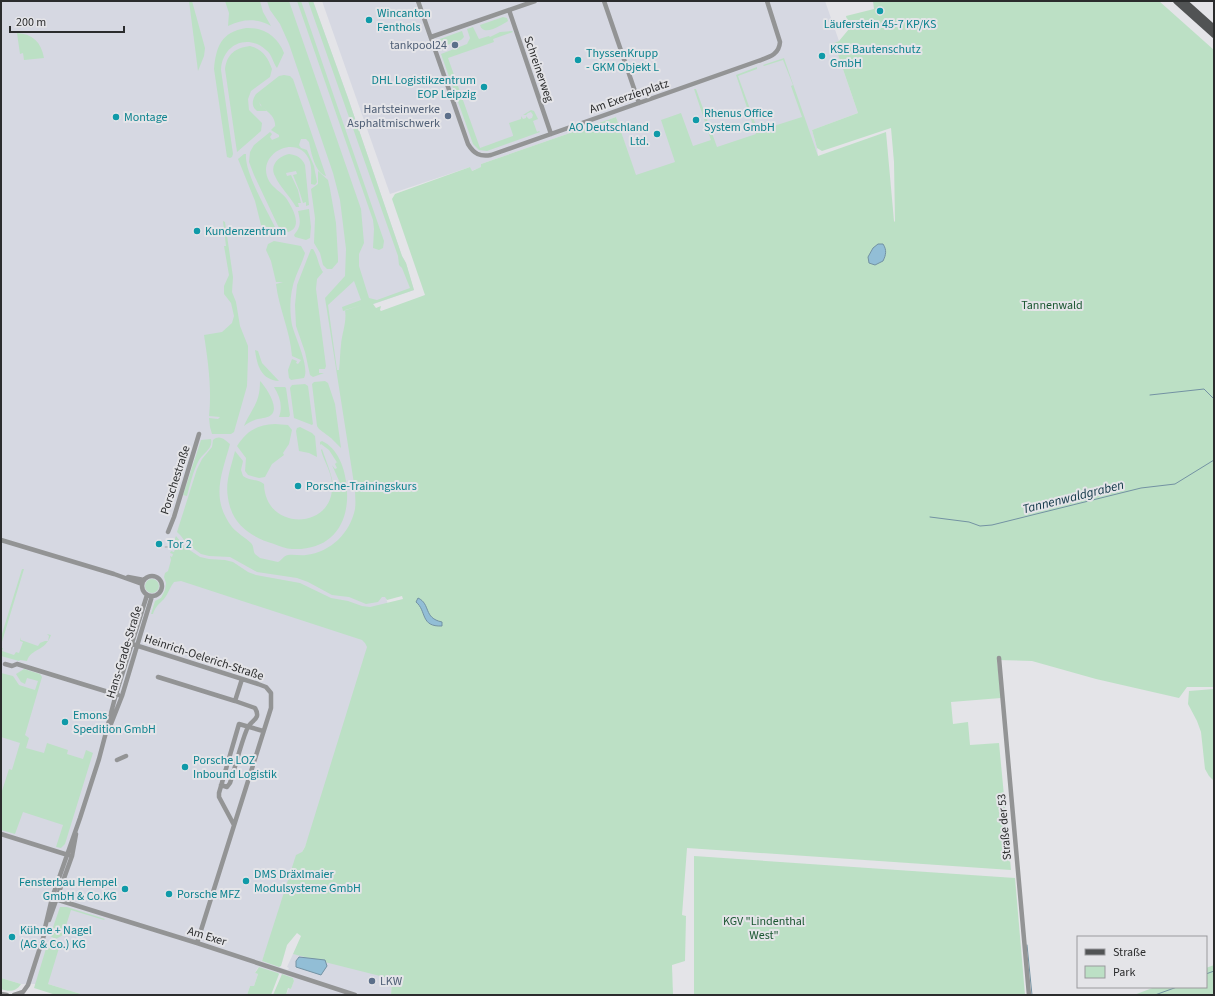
<svg xmlns="http://www.w3.org/2000/svg" width="1215" height="996" font-family="'Source Sans 3',sans-serif">
<rect width="100%" height="100%" fill="#e4e4e8"/>
<path fill="#d6d8e2" d="M 1,1 L 313,1 L 348,98 L 402,256 L 406,263 L 414,290 L 351,312 L 373,543 L 392,622 L 305,847 L 302,852 L 262,961 L 288,970 L 289,968 L 287,967 L 293,954 L 333,958 L 392,979 L 391,995 L 286,995 L 289,988 L 291,989 L 294,981 L 293,978 L 259,967 L 257,969 L 255,973 L 258,974 L 254,986 L 250,986 L 247,995 L 84,995 L 48,984 L 21,984 L 1,978 Z
M 322,1 L 825,1 L 839,41 L 834,43 L 858,113 L 812,130 L 817,148 L 818,156 L 649,216 L 616,117 L 481,164 L 482,167 L 471,171 L 470,167 L 390,194 Z"/>
<path fill="#bce0c5" fill-rule="evenodd" d="M 189,1 L 192,1 L 205,48 L 204,56 L 198,71 Z
M 225,1 L 260,1 L 263,12 L 271,26 C 257,18 243,19 228,26 L 229,13 Z
M 267,1 L 289,1 L 361,209 L 364,243 L 359,254 L 359,266 L 369,298 L 377,300 L 410,288 L 402,268 L 399,265 L 398,256 L 308,1 L 313,1 L 348,98 L 402,256 L 406,263 L 414,290 L 373,304 L 376,308 L 381,306 L 380,310 L 381,311 L 425,295 L 392,199 L 395,194 L 470,167 L 472,171 L 481,167 L 481,164 L 616,117 L 636,175 L 675,162 L 661,120 L 681,113 L 693,146 L 711,140 L 694,89 L 696,89 L 717,147 L 756,134 L 736,75 L 757,67 L 757,69 L 738,76 L 758,131 L 802,117 L 791,86 L 793,85 L 783,60 L 764,66 L 763,65 L 784,58 L 818,156 L 886,132 L 894,221 L 895,222 L 894,162 L 891,128 L 822,151 L 817,148 L 812,130 L 858,113 L 834,43 L 839,41 L 849,29 L 846,16 L 874,9 L 873,1 L 1159,1 L 1214,50 L 1214,687 L 1187,687 L 1179,698 L 1096,679 L 1032,661 L 997,660 L 1001,698 L 951,702 L 953,724 L 968,722 L 970,745 L 999,743 L 1011,870 L 687,848 L 682,915 L 686,916 L 685,961 L 672,965 L 673,995 L 391,995 L 392,979 L 293,954 L 301,936 L 297,933 L 287,945 L 281,966 L 279,967 L 262,961 L 296,855 L 302,852 L 305,847 L 367,647 L 365,643 L 362,640 L 181,581 L 174,582 C 170,587 168,594 164,599 C 159,604 155,607 153,614 L 151,614 L 155,601 L 161,598 L 165,590 L 166,583 L 164,577 L 165,573 L 168,571 L 171,560 L 170,556 L 172,557 L 173,554 L 170,553 L 171,551 L 174,552 L 177,543 L 174,541 L 176,536 L 185,547 L 200,557 L 209,559 L 225,560 L 233,562 L 248,572 L 256,575 L 300,583 L 331,598 L 348,601 L 362,606 L 370,607 L 403,599 L 402,596 L 387,600 L 385,597 L 382,597 L 378,602 L 366,604 L 349,597 L 332,595 L 308,582 L 297,578 L 257,572 L 230,557 L 209,556 L 201,554 L 186,543 L 181,536 L 177,532 L 197,469 L 202,459 L 212,447 L 213,440 C 220,434 225,440 230,444 C 222,474 210,498 232,527 C 238,534 245,537 251,543 C 254,546 253,551 255,554 L 260,558 L 278,562 C 282,560 283,556 288,555 C 294,554 300,556 306,555 C 331,552 350,533 355,509 C 356,502 355,496 355,490 L 325,298 L 345,276 L 346,249 L 340,200 L 333,173 L 289,44 L 280,24 L 270,10 ZM 354,281 L 361,300 L 342,307 L 343,311 L 362,305 L 345,310 C 347,322 342,333 341,345 C 340,353 340,361 339,370 L 337,370 L 328,305 Z
M 297,1 L 301,1 L 384,241 L 383,248 L 379,250 L 373,248 L 374,229 L 373,220 Z
M 503,17 L 507,18 L 508,21 C 502,25 483,37 480,25 Z
M 473,27 L 479,39 L 489,36 L 490,37 L 500,32 L 512,31 L 513,32 L 493,39 L 494,42 L 448,58 L 480,148 L 513,136 L 513,135 L 509,123 L 521,119 L 521,116 L 523,119 L 526,118 L 526,116 L 529,119 L 532,118 L 533,115 L 531,112 L 528,113 L 526,115 L 523,115 L 531,110 L 534,111 L 538,119 L 533,121 L 537,132 L 539,131 L 540,132 L 487,151 L 479,150 L 473,144 L 441,54 L 467,44 L 470,38 L 467,29 Z
M 246,28 C 264,27 278,37 284,53 L 277,68 C 273,63 272,54 266,50 C 247,33 222,45 221,70 L 233,154 L 232,157 L 230,158 L 227,157 L 214,69 C 216,47 221,32 246,28 Z
M 462,31 L 464,37 L 461,40 L 439,48 L 438,43 L 440,39 Z
M 17,33 C 33,34 41,42 44,58 L 24,60 L 23,53 L 20,54 Z
M 250,46 C 263,49 268,58 272,69 L 270,77 L 251,91 L 248,99 L 249,110 L 262,123 L 261,131 L 237,152 L 225,69 C 227,54 235,48 250,46 Z
M 284,75 L 290,76 L 293,79 L 326,176 C 315,173 311,152 309,142 L 306,139 L 301,139 L 299,145 L 301,148 L 307,150 L 314,166 L 317,182 L 315,185 L 311,184 C 311,177 312,169 310,162 C 300,131 254,153 269,181 C 273,188 281,192 286,198 C 292,207 304,227 288,232 L 283,231 L 279,228 L 254,175 L 249,162 L 250,152 L 254,145 L 270,132 L 272,134 L 270,137 L 272,140 L 279,137 L 279,135 L 271,130 L 275,126 L 275,128 C 277,112 260,111 259,100 L 260,105 L 267,111 L 257,111 C 251,106 252,100 256,94 L 279,76 Z
M 244,154 L 246,154 C 244,172 268,212 276,229 L 275,234 L 268,234 L 262,229 L 255,201 L 238,159 Z
M 289,154 C 297,155 302,158 305,165 L 309,205 L 306,206 L 306,202 L 303,203 L 299,190 L 293,175 L 297,174 L 296,171 L 286,173 L 287,176 L 291,175 L 298,190 L 301,203 L 298,203 L 299,207 L 296,207 C 290,196 279,186 275,176 C 269,165 279,156 289,154 Z
M 318,171 L 328,180 L 330,189 L 336,223 L 338,258 L 338,262 L 332,269 L 327,269 L 323,265 L 320,253 L 314,243 L 315,218 L 311,189 L 318,184 Z
M 309,209 L 311,227 L 310,238 L 306,240 L 295,237 L 294,235 C 302,226 300,220 298,211 Z
M 223,221 L 225,222 L 233,277 L 232,292 L 236,302 L 240,326 L 248,346 L 248,357 L 247,386 L 234,432 L 231,434 L 212,434 L 210,427 L 209,418 L 218,419 L 220,417 L 209,416 C 212,389 208,361 204,335 L 222,332 L 232,323 L 234,316 L 231,303 L 224,294 L 224,286 L 229,275 L 224,246 L 226,246 Z
M 274,241 L 301,246 L 305,253 C 303,261 299,268 296,276 C 290,291 289,308 292,325 C 295,337 310,367 304,378 L 291,380 L 289,378 L 288,370 L 292,359 L 297,361 L 296,363 L 298,364 L 301,360 L 292,356 C 290,330 279,309 276,284 L 283,282 L 276,282 L 271,261 L 266,250 L 268,244 Z
M 311,249 L 313,249 C 318,256 318,265 323,272 L 317,279 L 316,289 L 326,366 L 325,369 L 319,369 L 319,373 L 324,373 L 313,377 L 310,375 L 305,352 L 296,326 L 295,305 L 297,285 Z
M 255,350 L 258,351 L 262,363 L 279,381 C 261,380 257,365 255,350 Z
M 260,381 C 266,387 280,408 271,415 C 268,418 262,418 258,419 C 253,420 248,423 244,426 C 252,407 260,404 260,381 Z
M 325,381 L 328,383 L 335,404 L 341,448 L 331,438 L 319,429 L 317,426 L 312,384 L 314,382 Z
M 305,384 L 308,386 L 313,424 L 312,425 L 294,418 L 290,388 L 292,385 Z
M 274,387 L 285,387 L 286,388 L 290,415 L 289,417 L 279,417 C 283,406 280,397 274,387 Z
M 275,424 L 288,425 L 292,430 L 289,444 L 283,453 L 284,455 L 272,464 L 265,477 L 259,478 L 248,475 L 245,471 L 246,458 L 237,446 C 247,431 256,425 275,424 Z
M 300,427 L 312,433 L 315,436 L 317,457 L 309,453 L 299,451 L 296,431 L 297,428 Z
M 211,439 C 213,449 204,452 199,460 C 193,471 190,485 187,496 L 183,495 L 201,440 Z
M 322,441 C 337,448 344,466 346,481 C 352,519 335,551 292,549 C 286,549 280,546 274,544 C 251,537 232,525 228,498 C 225,482 231,467 235,451 L 243,461 L 241,470 L 243,476 C 249,481 258,479 264,484 C 265,532 334,530 332,485 C 332,472 324,462 321,450 L 322,449 C 326,461 331,472 333,484 L 340,483 L 332,465 L 335,469 L 337,468 L 335,464 L 337,462 L 338,464 L 329,450 L 321,444 L 320,445 L 320,442 Z
M 22,569 L 24,569 L 1,645 L 1,637 Z
M145 586a7 7 0 1 1 14 0a7 7 0 1 1-14 0Z
M 47,634 L 51,635 C 45,652 31,648 27,661 L 20,660 L 19,661 L 1,656 L 1,648 L 3,648 L 2,651 L 14,655 L 16,652 L 19,653 L 23,642 L 20,641 L 21,637 L 21,640 L 38,646 L 40,643 L 45,641 L 48,641 L 49,636 Z
M 24,669 L 40,674 L 42,677 L 25,735 L 29,738 L 26,748 L 44,753 L 47,743 L 68,750 L 67,754 L 83,759 L 86,750 L 93,753 L 65,844 L 61,848 L 56,847 L 63,825 L 23,812 L 15,834 L 1,830 L 1,794 L 9,769 L 12,770 L 20,743 L 1,737 L 1,673 L 13,676 L 19,685 L 35,690 L 38,681 L 27,678 L 25,684 L 21,682 L 16,674 Z
M 1214,689 L 1214,781 L 1209,776 L 1205,769 L 1201,732 L 1197,721 L 1188,704 L 1189,691 Z
M 694,856 L 1015,878 L 1025,995 L 694,995 Z
M 60,907 L 67,907 L 105,919 L 104,920 L 71,910 L 63,935 L 56,939 L 50,936 Z
M 48,942 L 55,943 L 59,948 L 48,984 L 84,995 L 56,995 L 34,988 Z
M 1214,965 L 1214,995 L 1134,995 L 1155,987 L 1206,987 L 1206,968 Z
M 259,967 L 278,973 L 279,974 L 271,995 L 247,995 L 250,986 L 254,986 L 258,974 L 255,973 Z
M 282,974 L 293,978 L 294,981 L 291,989 L 288,988 L 286,995 L 273,995 Z
M 1,978 L 21,984 C 16,992 9,992 1,989 Z"/>
<path fill="#92bed6" stroke="#7392a3" d="M 878,244 L 883,244 C 887,250 886,255 883,261 L 875,265 L 869,263 L 868,257 L 873,248 Z
M 418,598 C 431,604 423,618 442,622 L 442,626 C 420,627 427,611 416,602 Z
M 299,957 L 325,960 L 327,966 L 321,975 L 296,967 L 296,961 Z"/>
<g fill="none" stroke-linecap="round" stroke-linejoin="round">
<path stroke="#7392a3" stroke-width="1" d="M 1150,395 L 1204,389 L 1214,399
M 930,517 L 969,522 L 980,526 L 992,525 L 1141,488 L 1175,484 L 1214,460
M 1027,945 L 1032,995
M 1206,974 L 1214,971
M 1155,995 L 1177,987"/>
<path stroke="#bfbfc3" stroke-width="4.5" stroke-dasharray="4.5 2" stroke-linecap="butt" d="M 157,545 L 158,543
M 167,548 L 167,546"/>
<path stroke="#939495" stroke-width="4.5" d="M 418,1 L 468,144 C 474,154 480,157 491,155 L 758,61 C 769,57 779,55 780,42 L 767,1
M 604,1 L 639,103
M 509,10 L 551,134
M 431,37 L 535,1
M 168,532 L 174,517 L 199,434
M 1,540 L 114,574 L 142,584
M142 586a10 10 0 1 1 20 0a10 10 0 1 1-20 0Z
M 128,577 L 144,580
M 132,644 L 258,684 L 266,687 L 271,693 L 271,708 L 197,943
M 999,658 L 1029,995
M 5,664 L 12,666 L 17,664 L 118,695
M 158,677 L 235,701 L 242,679
M 109,729 L 122,696 L 152,596
M 117,760 L 126,756
M 221,785 L 227,787 L 230,783 C 236,765 240,746 247,729 C 250,720 262,720 255,708 L 235,701
M 234,825 L 219,797 L 219,793 L 239,724 L 263,731
M 1,834 L 68,855
M 52,898 L 197,943 L 355,995
M 49,920 L 72,856 L 76,834
M 44,932 L 52,898 L 80,818 L 99,759 L 116,694 L 147,595
M 1,994 L 7,995
M 14,995 L 23,992 L 28,985 L 46,929"/>
<path stroke="#515354" stroke-width="6" d="M 1176,1 L 1214,35
M 1184,1 L 1214,28"/>
</g>
<g fill="#0f9aa8" stroke="#e4e4e8" stroke-width="1.5">
<circle cx="880" cy="11" r="4"/>
<circle cx="369" cy="20" r="4"/>
<circle cx="822" cy="56" r="4"/>
<circle cx="578" cy="60" r="4"/>
<circle cx="484" cy="87" r="4"/>
<circle cx="116" cy="117" r="4"/>
<circle cx="696" cy="120" r="4"/>
<circle cx="657" cy="134" r="4"/>
<circle cx="197" cy="231" r="4"/>
<circle cx="298" cy="486" r="4"/>
<circle cx="159" cy="544" r="4"/>
<circle cx="65" cy="722" r="4"/>
<circle cx="185" cy="767" r="4"/>
<circle cx="246" cy="881" r="4"/>
<circle cx="125" cy="889" r="4"/>
<circle cx="169" cy="894" r="4"/>
<circle cx="12" cy="937" r="4"/>
</g>
<g fill="#5c6f8a" stroke="#e4e4e8" stroke-width="1.5">
<circle cx="455" cy="45" r="4"/>
<circle cx="448" cy="116" r="4"/>
<circle cx="372" cy="981" r="4"/>
</g>
<g text-anchor="middle" stroke-width="4" stroke-linejoin="round" paint-order="stroke">
<g font-size="12" fill="#0d838f" stroke="#e4e4e8" text-anchor="start">
<text x="377" y="17">Wincanton<tspan x="377" dy="14">Fenthols</tspan></text>
<text x="880" y="28" text-anchor="middle">Läuferstein 45-7 KP/KS</text>
<text x="830" y="53">KSE Bautenschutz<tspan x="830" dy="14">GmbH</tspan></text>
<text x="586" y="57">ThyssenKrupp<tspan x="586" dy="14">- GKM Objekt L</tspan></text>
<text x="476" y="84" text-anchor="end">DHL Logistikzentrum<tspan x="476" dy="14">EOP Leipzig</tspan></text>
<text x="704" y="117">Rhenus Office<tspan x="704" dy="14">System GmbH</tspan></text>
<text x="124" y="121">Montage</text>
<text x="649" y="131" text-anchor="end">AO Deutschland<tspan x="649" dy="14">Ltd.</tspan></text>
<text x="205" y="235">Kundenzentrum</text>
<text x="306" y="490">Porsche-Trainingskurs</text>
<text x="167" y="548">Tor 2</text>
<text x="73" y="719">Emons<tspan x="73" dy="14">Spedition GmbH</tspan></text>
<text x="193" y="764">Porsche LOZ<tspan x="193" dy="14">Inbound Logistik</tspan></text>
<text x="254" y="878">DMS Dräxlmaier<tspan x="254" dy="14">Modulsysteme GmbH</tspan></text>
<text x="117" y="886" text-anchor="end">Fensterbau Hempel<tspan x="117" dy="14">GmbH &amp; Co.KG</tspan></text>
<text x="177" y="898">Porsche MFZ</text>
<text x="20" y="934">Kühne + Nagel<tspan x="20" dy="14">(AG &amp; Co.) KG</tspan></text>
</g>
<g font-size="12" fill="#4e5e75" stroke="#e4e4e8" text-anchor="end">
<text x="447" y="49">tankpool24</text>
<text x="440" y="113">Hartsteinwerke<tspan x="440" dy="14">Asphaltmischwerk</tspan></text>
<text x="380" y="985" text-anchor="start">LKW</text>
</g>
<g font-size="12" fill="#2b2c2d" stroke="#e4e4e8">
<text transform="translate(539 69) rotate(71)" y="4">Schreinerweg</text>
<text transform="translate(629 96) rotate(-19)" y="4">Am Exerzierplatz</text>
<text transform="translate(175 480) rotate(-72)" y="4">Porschestraße</text>
<text transform="translate(124 652) rotate(-73)" y="4">Hans-Grade-Straße</text>
<text transform="translate(204 657) rotate(18)" y="4">Heinrich-Oelerich-Straße</text>
<text transform="translate(1004 827) rotate(-95)" y="4">Straße der 53</text>
<text transform="translate(207 936) rotate(17)" y="4">Am Exer</text>
</g>
<g font-size="12" fill="#1a5631" stroke="#e4e4e8">
<text x="1052" y="309">Tannenwald</text>
<text x="764" y="925">KGV "Lindenthal<tspan x="764" dy="14">West"</tspan></text>
</g>
<g font-size="13" font-style="italic" fill="#0b3243" stroke="#e4e4e8">
<text transform="translate(1073 496) rotate(-14)" y="5">Tannenwaldgraben</text>
</g>
</g>
<rect width="1215" height="996" fill="none" stroke="#2b2c2d" stroke-width="4"/>
<rect x="1077" y="936" width="130" height="52" fill="#e4e4e8" stroke="#9a9a9d"/>
<rect x="1085" y="949" width="20" height="6" fill="#515354" stroke="#9a9a9d"/>
<text x="1113" y="956" font-size="12" fill="#2b2c2d">Straße</text>
<rect x="1085" y="966" width="20" height="12" fill="#bce0c5" stroke="#9a9a9d"/>
<text x="1113" y="976" font-size="12" fill="#2b2c2d">Park</text>
<path d="M10 26v6h114v-6" fill="none" stroke="#2b2c2d" stroke-width="2"/>
<text x="16" y="26" font-size="12" fill="#2b2c2d" stroke="#e4e4e8" stroke-width="3" paint-order="stroke">200 m</text>
</svg>
